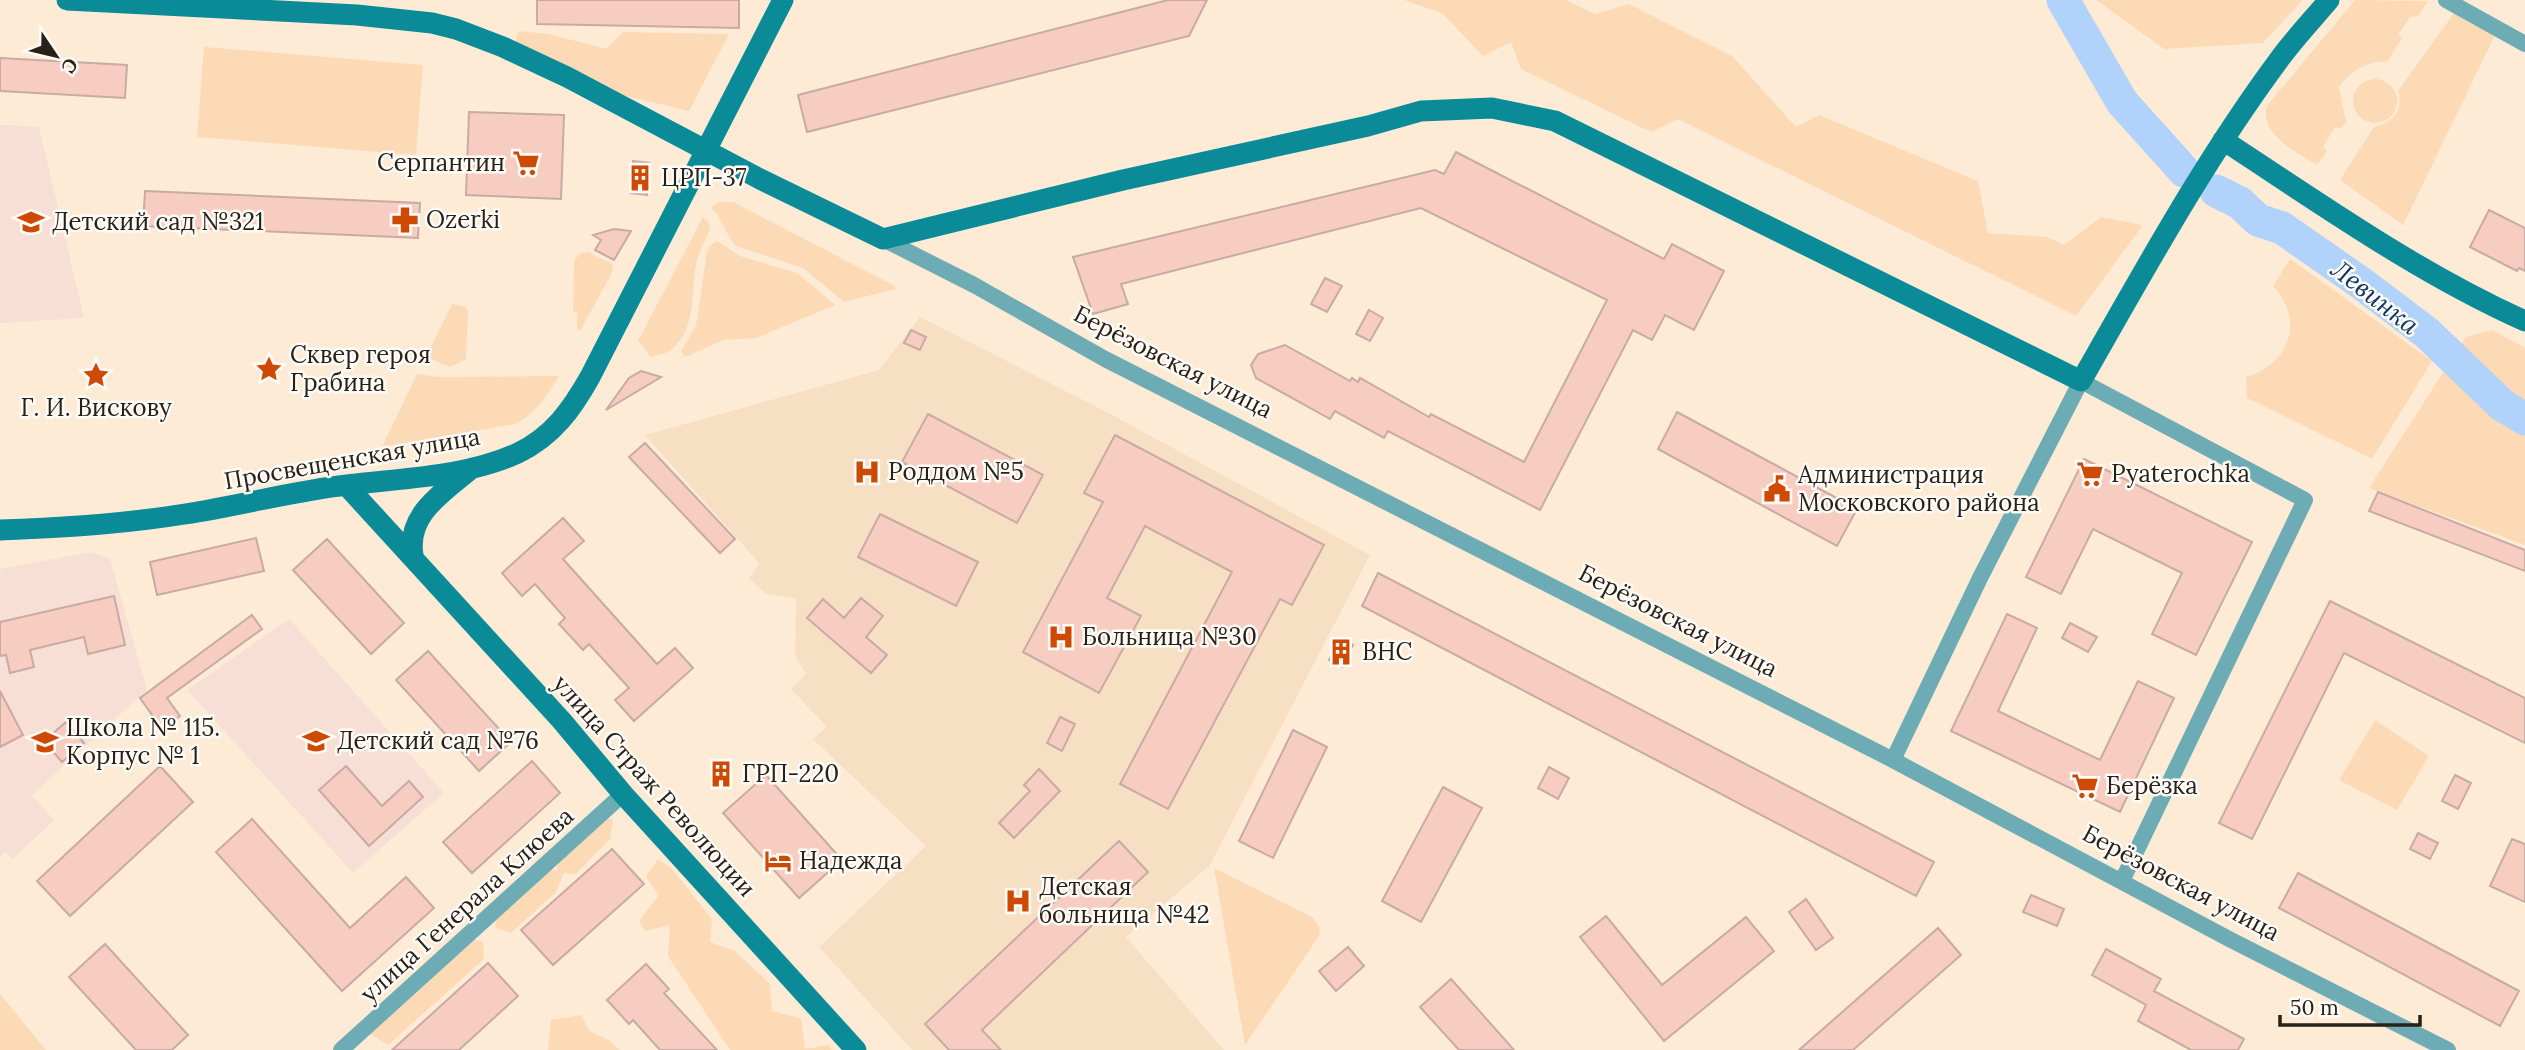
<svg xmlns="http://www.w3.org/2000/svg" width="2525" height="1050" font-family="Lora,serif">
<rect width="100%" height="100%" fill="#feebd6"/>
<path fill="#f7dfc4" d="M 920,317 L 1101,409 L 1370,555 L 1210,865 L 1126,937 L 1224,1050 L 912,1050 L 819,947 L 926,846 L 813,739 L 827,727 L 791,689 L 806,674 L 795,656 L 796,599 L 767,594 L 749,579 L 759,563 L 645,435 L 879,370 Z"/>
<path fill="#f7dfd5" d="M 0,125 L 39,127 L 84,318 L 0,323 Z
M 91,552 L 110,559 L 147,690 L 32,795 L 54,820 L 13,859 L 5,852 L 0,857 L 0,569 Z
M 289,619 L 444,793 L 353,873 L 187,690 Z"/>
<path fill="#fcdab5" d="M 1404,0 L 1566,0 L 1595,14 L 1629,4 L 1732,56 L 1796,127 L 1819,115 L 1978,181 L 1988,233 L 2047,237 L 2064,245 L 2101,217 L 2143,225 L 2076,316 L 1678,119 L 1651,132 L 1521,69 L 1511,42 L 1483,56 L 1442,13 Z
M 2096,0 L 2303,0 L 2263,43 L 2164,49 Z
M 2355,0 L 2428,1 L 2418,16 L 2410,17 L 2398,35 L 2402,38 L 2388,61 C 2365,62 2353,69 2339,87 L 2346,122 L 2341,129 L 2335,127 L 2323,147 L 2327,151 L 2317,165 C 2298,153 2258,134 2267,106 Z
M 2457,9 L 2497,31 L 2403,225 L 2340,180 L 2374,127 C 2393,122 2404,111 2398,91 Z
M 518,31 L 549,34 L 606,49 L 623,32 L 729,34 L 689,111 L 622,95 L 515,45 Z
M 204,47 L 423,65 L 416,155 L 197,137 Z
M2353 101a22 22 0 1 1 44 0a22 22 0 1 1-44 0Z
M 719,202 L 733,202 L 895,286 L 895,289 L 844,302 L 803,268 L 736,246 C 725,235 723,218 711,208 Z
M 703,217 L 710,224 C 710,236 700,247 697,260 C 690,290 698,327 672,349 C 667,354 657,355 651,357 L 638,341 Z
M 717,241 L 740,256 L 797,273 L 835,305 L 756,338 L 724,340 L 685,357 L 681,351 L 696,326 L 707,251 L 711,245 Z
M 588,252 L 613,264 L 612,273 L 580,331 L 577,329 L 577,314 L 573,311 L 574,260 L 581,253 Z
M 2290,259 L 2432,361 L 2372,459 L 2247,398 L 2246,377 C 2290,364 2305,320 2273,286 Z
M 452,304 L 466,307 L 468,312 L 466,359 L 450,367 L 426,357 Z
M 2492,330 L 2525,348 L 2525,545 L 2369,488 L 2466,337 Z
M 417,374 L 438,377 L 559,376 C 547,396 537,413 515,424 L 382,447 Z
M 2375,720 L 2429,756 L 2397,810 L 2339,780 Z
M 594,817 L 613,819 L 610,839 L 576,874 L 564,873 L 556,892 L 511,933 L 496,928 L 495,914 L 541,869 L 557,870 L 560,849 Z
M 658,859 L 671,868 L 712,919 L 710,942 L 735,951 L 770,984 L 772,1011 L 801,1018 L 805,1049 L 828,1045 L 832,1050 L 730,1050 L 668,956 L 670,925 L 645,931 L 639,921 L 659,895 L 646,877 Z
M 1214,868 L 1312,917 L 1320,928 L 1319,936 L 1245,1045 Z
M 466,938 L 483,942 L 484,959 L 388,1045 L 368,1033 Z
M 0,994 L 46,1050 L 0,1050 Z
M 581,1015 L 590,1031 L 610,1041 L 620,1050 L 548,1050 L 551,1020 Z"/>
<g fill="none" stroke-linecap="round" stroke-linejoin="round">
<path stroke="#b1d2fb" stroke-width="33" d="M 2063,0 L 2122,102 L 2184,171
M 2216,191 L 2240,203 L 2258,220 L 2282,228 L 2361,283 L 2427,333 L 2502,405 L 2525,419"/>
</g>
<path fill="#f7cdc2" stroke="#c7aba4" stroke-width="2" d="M 537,0 L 739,0 L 739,28 L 537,24 Z
M 1168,0 L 1207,0 L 1189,36 L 807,132 L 798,95 Z
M 0,58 L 127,65 L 125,98 L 0,91 Z
M 469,112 L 564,115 L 561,199 L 466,195 Z
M 1456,152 L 1664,259 L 1672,244 L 1724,271 L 1694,330 L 1665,315 L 1652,340 L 1633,330 L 1540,510 L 1388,431 L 1384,438 L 1335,411 L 1330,419 L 1256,378 L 1251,365 L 1258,354 L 1285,345 L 1350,381 L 1352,378 L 1358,382 L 1360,378 L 1429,417 L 1431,414 L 1524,462 L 1607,300 L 1421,208 L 1121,284 L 1128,304 L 1093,314 L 1073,257 L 1435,170 L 1444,174 Z
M 633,161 L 650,163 L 647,195 L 630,193 Z
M 145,191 L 420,203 L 418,238 L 143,226 Z
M 2489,210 L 2525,228 L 2525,271 L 2519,268 L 2517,271 L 2470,247 Z
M 614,229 L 631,231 L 614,260 L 595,250 L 601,240 L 593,235 Z
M 1325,278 L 1342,286 L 1327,312 L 1311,304 Z
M 1369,310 L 1383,318 L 1370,341 L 1356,334 Z
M 911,330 L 926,337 L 920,350 L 904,343 Z
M 641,371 L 661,377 L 606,410 L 629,378 Z
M 1677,412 L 1857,509 L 1837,546 L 1658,449 Z
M 928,414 L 1043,475 L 1017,523 L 902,462 Z
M 1115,435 L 1324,545 L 1292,605 L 1280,599 L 1168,809 L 1120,784 L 1232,572 L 1145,526 L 1107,598 L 1141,616 L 1099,693 L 1023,652 L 1103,502 L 1084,493 Z
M 645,443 L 735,539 L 720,553 L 629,457 Z
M 2084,459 L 2252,542 L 2196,655 L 2152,634 L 2182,573 L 2093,529 L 2061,594 L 2026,577 Z
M 2378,492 L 2525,550 L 2525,571 L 2369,511 Z
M 880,514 L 978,562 L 956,606 L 858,557 Z
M 563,518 L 584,541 L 563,559 L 657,664 L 675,648 L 693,668 L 634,721 L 615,700 L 629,688 L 589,644 L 583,650 L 559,624 L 565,618 L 535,584 L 522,596 L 502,573 Z
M 256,538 L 264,571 L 157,595 L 150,562 Z
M 327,539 L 404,623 L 371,654 L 293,570 Z
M 1378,573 L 1934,862 L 1916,896 L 1362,606 Z
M 114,596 L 125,645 L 88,654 L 84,637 L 30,650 L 34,667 L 10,673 L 6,655 L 0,656 L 0,622 Z
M 861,598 L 883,616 L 866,637 L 887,655 L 871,673 L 807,618 L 823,599 L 844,618 Z
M 2330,601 L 2525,698 L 2525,743 L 2344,653 L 2252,839 L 2219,823 Z
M 2007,614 L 2037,628 L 1998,711 L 2100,760 L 2138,681 L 2174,698 L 2120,812 L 1951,731 Z
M 252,615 L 262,629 L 167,698 L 180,716 L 162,729 L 140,698 Z
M 2070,623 L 2097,637 L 2088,652 L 2062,638 Z
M 1340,638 L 1353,645 L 1342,667 L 1329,660 Z
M 428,651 L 511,742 L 479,771 L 396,680 Z
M 0,691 L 23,735 L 0,747 Z
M 1060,717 L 1075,724 L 1062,751 L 1047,743 Z
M 66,722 L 84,743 L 62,762 L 44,741 Z
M 1293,730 L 1327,747 L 1273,858 L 1239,841 Z
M 532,761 L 560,793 L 472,873 L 443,842 Z
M 160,766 L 193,802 L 70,916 L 37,881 Z
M 346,766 L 382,806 L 409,781 L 423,797 L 369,846 L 319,790 Z
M 1549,767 L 1569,778 L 1558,799 L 1538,788 Z
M 1039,769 L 1060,791 L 1014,838 L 999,823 L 1030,791 L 1024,785 Z
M 766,775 L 842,860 L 799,898 L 723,813 Z
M 2455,775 L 2471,783 L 2458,809 L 2442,801 Z
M 1443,787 L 1482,808 L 1421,922 L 1382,901 Z
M 252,819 L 350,928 L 406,877 L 434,908 L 342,991 L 216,852 Z
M 2418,833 L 2438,843 L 2430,859 L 2410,849 Z
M 2512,839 L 2525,844 L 2525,902 L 2490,886 Z
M 1119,841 L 1148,872 L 982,1030 L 1001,1050 L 949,1050 L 925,1024 Z
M 612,849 L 644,884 L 553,965 L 521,930 Z
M 2298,873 L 2519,991 L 2500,1026 L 2279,908 Z
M 2031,895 L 2064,909 L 2057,926 L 2023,912 Z
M 1806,899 L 1833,938 L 1816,950 L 1789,912 Z
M 1606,916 L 1662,985 L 1746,917 L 1774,951 L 1664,1041 L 1580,937 Z
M 1938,928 L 1961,955 L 1853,1050 L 1799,1050 Z
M 105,944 L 188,1035 L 172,1050 L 136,1050 L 69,977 Z
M 1348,947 L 1364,966 L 1336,991 L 1319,971 Z
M 2106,949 L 2161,979 L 2154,991 L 2244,1039 L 2238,1050 L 2191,1050 L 2138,1021 L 2146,1005 L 2092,975 Z
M 488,963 L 518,996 L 495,1017 L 459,1050 L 392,1050 Z
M 646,964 L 669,989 L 664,993 L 717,1050 L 660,1050 L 633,1020 L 629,1024 L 607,1000 Z
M 1451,979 L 1514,1050 L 1459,1050 L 1420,1007 Z"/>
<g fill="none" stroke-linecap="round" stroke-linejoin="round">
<path stroke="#6eacb5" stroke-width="16" d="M 2446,0 L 2525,44
M 883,239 L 974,285 L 1105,359 L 1893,760 L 2231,940 L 2448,1050
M 1893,760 L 1980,578 L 2081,381 L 2305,500 L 2122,881
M 341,1050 L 623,794"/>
<path stroke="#0b8b98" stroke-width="21" d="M 67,0 L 357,15 L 432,23 L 456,29 L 503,47 L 567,77 L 760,179 L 883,239 L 1123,180 L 1368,126 L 1421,111 L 1492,108 L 1555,121 L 2081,381 C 2144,271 2205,159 2281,57 C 2296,37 2313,19 2329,0
M 2223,140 C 2321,204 2418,273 2525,321
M 346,485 L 562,721 L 623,794 L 856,1050
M 0,530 C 62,528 124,524 185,514 C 239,506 293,491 347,485 C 403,478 466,477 518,453 C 553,436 572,409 590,377 L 783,0
M 413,555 C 406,514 444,492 472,468"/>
</g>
<defs>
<g id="supermarket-bare" transform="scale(2.1)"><path d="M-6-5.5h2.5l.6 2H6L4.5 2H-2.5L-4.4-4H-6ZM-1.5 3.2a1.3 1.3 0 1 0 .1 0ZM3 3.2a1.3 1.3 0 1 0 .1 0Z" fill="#ce4902" stroke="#fffbf7" stroke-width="2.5" paint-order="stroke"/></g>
<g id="building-bare" transform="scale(2.1)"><path d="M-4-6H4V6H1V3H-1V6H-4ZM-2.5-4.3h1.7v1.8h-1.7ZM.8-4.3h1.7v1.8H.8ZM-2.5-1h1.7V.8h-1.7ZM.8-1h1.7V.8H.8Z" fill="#ce4902" stroke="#fffbf7" stroke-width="2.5" paint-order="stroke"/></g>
<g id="pharmacy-bare" transform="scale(2.1)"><path d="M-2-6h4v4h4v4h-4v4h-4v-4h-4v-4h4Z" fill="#ce4902" stroke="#fffbf7" stroke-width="2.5" paint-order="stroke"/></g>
<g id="school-bare" transform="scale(2.1)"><path d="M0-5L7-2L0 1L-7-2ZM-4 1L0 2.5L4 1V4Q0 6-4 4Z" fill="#ce4902" stroke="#fffbf7" stroke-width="2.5" paint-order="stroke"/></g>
<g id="sight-bare" transform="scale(2.1)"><path d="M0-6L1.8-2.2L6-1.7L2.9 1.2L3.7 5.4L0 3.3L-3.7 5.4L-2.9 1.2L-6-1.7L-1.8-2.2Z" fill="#ce4902" stroke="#fffbf7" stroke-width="2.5" paint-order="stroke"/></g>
<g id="hospital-bare" transform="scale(2.1)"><path d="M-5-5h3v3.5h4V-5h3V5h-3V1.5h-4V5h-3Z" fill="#ce4902" stroke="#fffbf7" stroke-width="2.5" paint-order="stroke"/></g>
<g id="civic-bare" transform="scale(2.1)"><path d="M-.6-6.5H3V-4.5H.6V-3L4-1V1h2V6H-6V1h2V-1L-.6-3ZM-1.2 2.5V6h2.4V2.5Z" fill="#ce4902" stroke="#fffbf7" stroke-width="2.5" paint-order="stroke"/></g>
<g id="hotel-bare" transform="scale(2.1)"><path d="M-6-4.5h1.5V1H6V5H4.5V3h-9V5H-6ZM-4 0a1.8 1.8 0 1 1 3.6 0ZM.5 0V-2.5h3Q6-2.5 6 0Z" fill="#ce4902" stroke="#fffbf7" stroke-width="2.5" paint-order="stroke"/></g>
</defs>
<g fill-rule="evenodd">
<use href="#supermarket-bare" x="526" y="163"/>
<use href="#building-bare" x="640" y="178"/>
<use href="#pharmacy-bare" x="405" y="220"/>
<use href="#school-bare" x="31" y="222"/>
<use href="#sight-bare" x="269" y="369"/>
<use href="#sight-bare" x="96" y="375"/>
<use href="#hospital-bare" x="867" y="472"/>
<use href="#supermarket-bare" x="2090" y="474"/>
<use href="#civic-bare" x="1777" y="489"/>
<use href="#hospital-bare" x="1061" y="637"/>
<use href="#building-bare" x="1341" y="652"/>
<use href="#school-bare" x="316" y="741"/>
<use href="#school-bare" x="45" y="742"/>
<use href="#building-bare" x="721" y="774"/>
<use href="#supermarket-bare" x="2085" y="786"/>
<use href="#hotel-bare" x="778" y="861"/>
<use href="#hospital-bare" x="1018" y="901"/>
</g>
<g text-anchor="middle" stroke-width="5" stroke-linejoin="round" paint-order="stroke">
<g font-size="24" fill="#28211a" stroke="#fffbf7" text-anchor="start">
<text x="505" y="171" text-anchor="end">Серпантин</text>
<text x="661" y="186">ЦРП-37</text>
<text x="426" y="228">Ozerki</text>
<text x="52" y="230">Детский сад №321</text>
<text x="290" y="363">Сквер героя<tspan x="290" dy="28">Грабина</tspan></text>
<text x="96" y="416" text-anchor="middle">Г. И. Вискову</text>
<text x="888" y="480">Роддом №5</text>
<text x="2111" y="482">Pyaterochka</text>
<text x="1798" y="483">Администрация<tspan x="1798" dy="28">Московского района</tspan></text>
<text x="1082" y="645">Больница №30</text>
<text x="1362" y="660">ВНС</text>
<text x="66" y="736">Школа № 115.<tspan x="66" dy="28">Корпус № 1</tspan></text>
<text x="337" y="749">Детский сад №76</text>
<text x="742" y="782">ГРП-220</text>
<text x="2106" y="794">Берёзка</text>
<text x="799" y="869">Надежда</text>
<text x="1039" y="895">Детская<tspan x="1039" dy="28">больница №42</tspan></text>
</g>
<g font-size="24" fill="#28211a" stroke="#fffbf7">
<text transform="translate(1173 362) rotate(27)" y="8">Берёзовская улица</text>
<text transform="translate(352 459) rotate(-10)" y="8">Просвещенская улица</text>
<text transform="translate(1678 621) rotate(27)" y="8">Берёзовская улица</text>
<text transform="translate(654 786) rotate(48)" y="8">улица Страж Революции</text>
<text transform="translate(2181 883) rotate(28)" y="8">Берёзовская улица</text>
<text transform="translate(467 905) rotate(-42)" y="8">улица Генерала Клюева</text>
</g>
<g font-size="26" font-style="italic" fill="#0e3764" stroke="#fffbf7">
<text transform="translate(2375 297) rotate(38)" y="9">Левинка</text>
</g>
</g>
<g transform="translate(56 56) rotate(125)" stroke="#fffbf7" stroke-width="5" paint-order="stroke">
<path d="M0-5L12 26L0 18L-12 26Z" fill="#28211a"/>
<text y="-10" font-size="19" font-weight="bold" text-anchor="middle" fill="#28211a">С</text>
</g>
<path d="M2280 1015v10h140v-10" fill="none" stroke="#28211a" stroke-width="3.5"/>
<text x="2290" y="1015" font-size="21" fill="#28211a" stroke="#fffbf7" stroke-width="5" paint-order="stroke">50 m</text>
</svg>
